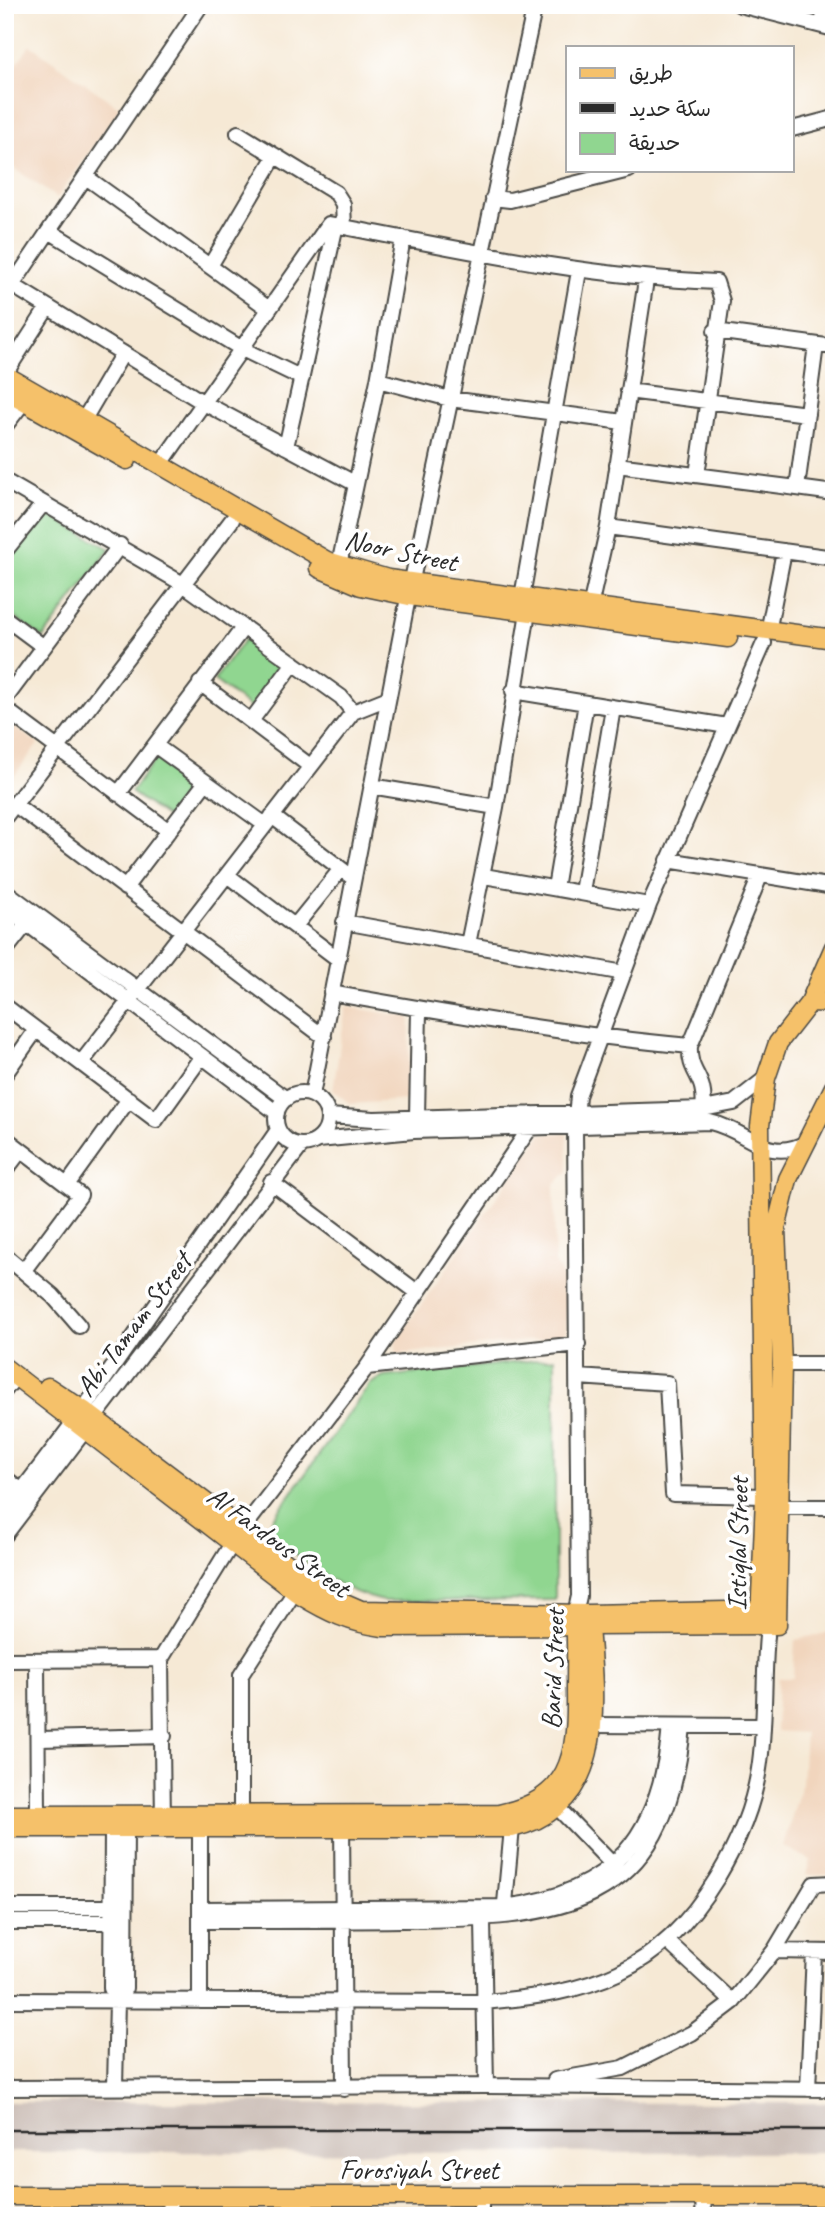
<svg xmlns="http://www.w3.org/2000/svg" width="839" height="2221" font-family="Caveat,'Playpen Sans Arabic',sans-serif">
<rect width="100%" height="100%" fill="#fff"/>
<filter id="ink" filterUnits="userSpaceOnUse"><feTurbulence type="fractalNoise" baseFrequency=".0143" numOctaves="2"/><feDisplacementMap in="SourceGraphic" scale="14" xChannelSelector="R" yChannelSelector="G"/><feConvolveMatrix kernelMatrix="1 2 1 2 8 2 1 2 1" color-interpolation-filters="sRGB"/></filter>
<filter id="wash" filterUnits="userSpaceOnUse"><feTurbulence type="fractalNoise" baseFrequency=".00686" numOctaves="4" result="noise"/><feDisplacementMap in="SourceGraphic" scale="28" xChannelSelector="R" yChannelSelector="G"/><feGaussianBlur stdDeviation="1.57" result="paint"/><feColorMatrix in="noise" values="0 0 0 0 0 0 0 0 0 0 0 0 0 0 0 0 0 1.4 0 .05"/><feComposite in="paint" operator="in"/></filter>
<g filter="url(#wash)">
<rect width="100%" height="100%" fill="#f6e9d5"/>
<path fill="#f1d5bd" d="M 30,45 L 120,108 L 57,198 L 5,162 L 5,81 Z
M 5,720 L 38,744 L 5,788 Z
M 346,1007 L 410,1017 L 408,1100 L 350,1104 L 333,1090 Z
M 567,1133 L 568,1171 L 554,1186 L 555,1263 L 568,1285 L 566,1337 L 397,1354 L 395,1342 L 541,1134 Z
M 834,1625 L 834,1875 L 806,1875 L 810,1860 L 783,1846 L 802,1783 L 805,1733 L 776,1731 L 778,1678 L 793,1678 L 795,1640 L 831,1632 Z"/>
<path fill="#cec1ba" d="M 5,2102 L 834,2103 L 834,2153 L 5,2152 Z"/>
<path fill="#90d690" stroke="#5e805e" stroke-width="2" d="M 45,513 L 110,549 L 43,638 L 5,610 L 5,566 Z
M 245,639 L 283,667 L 252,709 L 214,680 Z
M 158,756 L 196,783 L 169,819 L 131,792 Z
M 555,1358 L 555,1600 L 383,1601 C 335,1590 303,1560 265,1530 L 370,1384 L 383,1377 Z"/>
</g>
<g filter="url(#ink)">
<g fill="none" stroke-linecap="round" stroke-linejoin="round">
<g stroke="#494844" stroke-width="18">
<path id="minor" d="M 740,5 L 834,29
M 823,25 L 824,5
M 792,129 L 834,118
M 238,133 L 336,193 L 343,204 L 344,227
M 86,177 L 269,309
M 493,198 L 510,200 L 629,170
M 49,231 L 242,349 L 302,378
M 210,266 L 275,156
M 12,285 L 204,403 L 356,484
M 5,296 L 201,5
M 715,331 L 834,347
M 5,374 L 48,307
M 378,380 L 450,399 L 623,422
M 628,391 L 807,414
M 83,421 L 123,353
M 5,426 L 29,395
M 286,447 L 336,225
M 160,465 L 329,224 C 458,249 585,277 716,282 L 722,301 L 697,475
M 617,465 L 797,488 L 816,345
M 5,481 L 183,584 L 341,697 L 353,712
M 797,488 L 834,493
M 608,527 L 834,558
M 5,551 L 43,504
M 339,565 L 378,380 L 403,238
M 522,597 L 579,271
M 590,607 L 608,527 L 646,280
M 5,618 L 44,647
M 768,632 L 784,551
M 200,683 L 310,766
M 513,691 L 727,726
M 5,699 L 120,545
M 5,709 L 169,831
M 251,721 L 294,663
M 156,746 L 264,824
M 371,786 L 496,807
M 118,794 L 243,628
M 14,804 L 324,1037
M 272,816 L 353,878
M 5,817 L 232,520
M 668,860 L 834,887
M 227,875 L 338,959
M 484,876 L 649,905
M 125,888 L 206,782
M 555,888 L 586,703
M 5,891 L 286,1099
M 582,892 L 613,708
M 5,907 L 277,1113
M 344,922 L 624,973
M 295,926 L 341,869
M 468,944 L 496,807 L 528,612
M 5,951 L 27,923
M 331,993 C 451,1014 569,1035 690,1046
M 5,1006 L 156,1120 L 202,1056
M 81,1063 L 353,712 L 388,698
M 5,1074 L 36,1030
M276 1119a26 26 0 1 1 52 0a26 26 0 1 1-52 0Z
M 312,1095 L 406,608 L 535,5
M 703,1109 C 707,1075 688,1075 690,1046 L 760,876
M 328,1116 L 374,1119 L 703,1109 L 734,1103 L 766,1078
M 417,1117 L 419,1009
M 5,1138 L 80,1195 L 24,1270
M 318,1140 L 414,1131 L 710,1122 C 750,1131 766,1165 808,1142
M 5,1171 L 21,1150
M 271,1182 L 417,1292
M 67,1185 L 129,1099
M 5,1256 L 53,1296 L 79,1326
M 782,1364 L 834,1364
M 367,1367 L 578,1344
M 578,1377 L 667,1383 L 673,1494 L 765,1496
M 5,1390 L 16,1376
M 5,1478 L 22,1491
M 781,1507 L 834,1507
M 5,1513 L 83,1410 L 278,1130
M 5,1535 L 302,1145
M 575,1614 L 579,1596 L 575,1127 L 578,1096 L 649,905 L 764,643
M 5,1660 L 161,1659
M 37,1660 L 38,1815
M 591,1725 L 761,1726
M 40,1739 L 164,1736
M 558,1808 L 614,1866
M 241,1814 L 241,1675 L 295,1591
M 342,1819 L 344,2089
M 163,1823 L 161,1659 L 233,1542 L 367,1367 L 530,1128 L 532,1114
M 112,1828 L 111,1988 L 117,2001 L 115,2086
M 200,1828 L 200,2001
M 5,1907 L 111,1907
M 200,1909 L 504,1907 C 614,1893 661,1835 670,1726
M 504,1914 L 512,1828
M 483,1920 L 486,2086
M 200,1921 C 267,1921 335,1921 402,1920 C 558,1919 667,1912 683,1726
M 5,1922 L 111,1922
M 668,1942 L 733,2002
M 774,1951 L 834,1952
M 5,2000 L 484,2002 C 591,1993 658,1974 717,1878 C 737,1845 753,1807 759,1769 C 766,1726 763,1679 767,1636
M 117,2001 L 125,1988 L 126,1828
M 555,2080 L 623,2068 L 692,2033 L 733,2002 L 774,1951 L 814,1884 L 834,1883
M 5,2088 L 486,2086 L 834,2089
M 808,2089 L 814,1952
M 481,2196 L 481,2216
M 169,2216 L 170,2196
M 703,2216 L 704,2195"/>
</g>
<g stroke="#494844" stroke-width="21">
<path id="major" d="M 5,375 L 327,561 L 388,579 L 834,639
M 5,391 L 127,460
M 319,568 L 361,586 L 409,596 L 728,638
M 810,1002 L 834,1003
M 5,1368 L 300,1595 C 328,1612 350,1623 383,1627 L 777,1625 L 782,1364 L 776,1229 L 788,1179 L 834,1087
M 48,1387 L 83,1410 L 331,1597 L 361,1610 L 588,1614 L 777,1610
M 760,1621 L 765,1496 L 760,1126 L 766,1078 L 778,1043 L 810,1002 L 834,947
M 5,1815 L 499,1814 C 570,1799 577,1758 576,1693 C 576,1668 577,1642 575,1617
M 5,1828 L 512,1828 C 612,1805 594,1695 588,1615
M 5,2196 L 834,2196"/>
</g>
<use href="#minor" stroke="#fff" stroke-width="14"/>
<use href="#major" stroke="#f5c16b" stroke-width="18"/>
<path stroke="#2b2b2b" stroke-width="2.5" d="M 5,2130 L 834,2130"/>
</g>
</g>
<g text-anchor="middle" stroke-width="7" stroke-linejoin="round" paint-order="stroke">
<g font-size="28" fill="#2b2b2b" stroke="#fff">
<text transform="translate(401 550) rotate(12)" y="10">Noor Street</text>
<text transform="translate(133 1324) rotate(-53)" y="10">Abi Tamam Street</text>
<text transform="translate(279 1541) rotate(36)" y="10">Al Fardous Street</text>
<text transform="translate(737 1544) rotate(-89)" y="10">Istiqlal Street</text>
<text transform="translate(552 1669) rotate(-88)" y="10">Barid Street</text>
<text x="419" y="2179">Forosiyah Street</text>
</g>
</g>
<rect width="839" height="2221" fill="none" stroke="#fff" stroke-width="28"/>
<rect x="566" y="46" width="228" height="126" fill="#ffffff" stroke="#aaaaaa" stroke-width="2"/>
<rect x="580" y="68" width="35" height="10" fill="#f5c16b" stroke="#aaaaaa" stroke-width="2"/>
<text x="629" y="80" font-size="21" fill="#2b2b2b">طريق</text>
<rect x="580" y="103" width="35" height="10" fill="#2b2b2b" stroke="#aaaaaa" stroke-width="2"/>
<text x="629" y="116" font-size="21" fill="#2b2b2b">سكة حديد</text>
<rect x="580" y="133" width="35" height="21" fill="#90d690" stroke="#aaaaaa" stroke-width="2"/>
<text x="629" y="150" font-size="21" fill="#2b2b2b">حديقة</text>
</svg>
